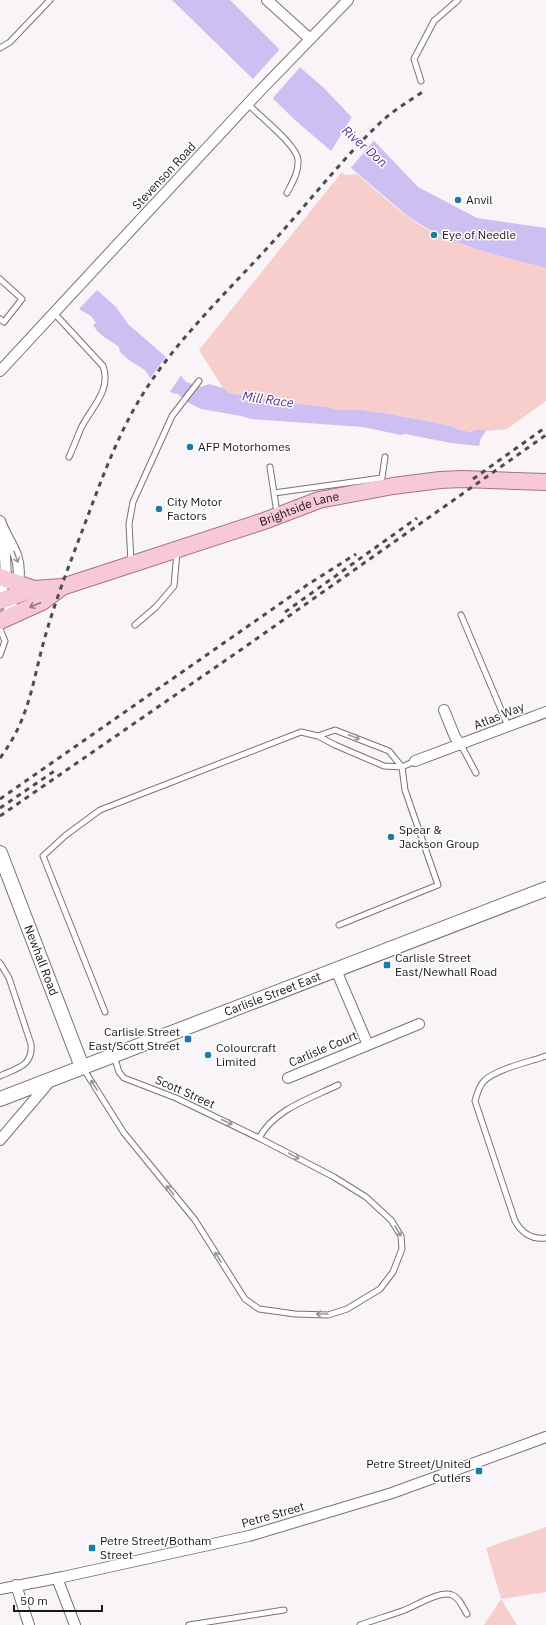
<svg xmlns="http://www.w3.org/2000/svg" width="546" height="1625" font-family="'IBM Plex Sans',sans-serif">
<rect width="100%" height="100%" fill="#f9f4f7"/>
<path fill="#f7cecc" d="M 342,172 L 345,175 L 357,174 C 384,197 411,224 443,237 C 476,251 512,259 546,268 L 546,401 L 507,429 L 486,431 L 478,429 L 470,432 L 456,429 L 455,427 C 424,420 393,414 362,410 C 351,409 339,412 329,407 L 289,403 L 229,393 L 223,388 L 199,350 Z
M 546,1527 L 546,1592 L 501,1599 L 517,1625 L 484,1625 L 501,1599 L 486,1548 Z"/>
<path fill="#cdbff2" d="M 172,0 L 230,0 L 279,49 L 324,88 L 418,187 L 477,218 L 546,228 L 546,268 C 497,255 446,245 405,214 L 296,121 Z
M 97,290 L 116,307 L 128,324 L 166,357 L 186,382 L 201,387 L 209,384 L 223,388 L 229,393 L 289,403 L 329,407 C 339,412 351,409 362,410 C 393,414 424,420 455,427 L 456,429 L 470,432 L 478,429 L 486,431 L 481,438 L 479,446 L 451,443 L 405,434 L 401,435 L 363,427 L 251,419 L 241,416 L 201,409 L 187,402 L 178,394 L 172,393 L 151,379 L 145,370 L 130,361 L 120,352 L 119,347 C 109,339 99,336 93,325 L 96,323 L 91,316 L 79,309 Z"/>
<path fill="#f9f4f7" d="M 281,48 L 302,65 L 271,100 L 251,81 Z
M 353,115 L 376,138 L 349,170 L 330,153 Z
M 167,355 L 182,374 L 169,393 L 149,380 Z"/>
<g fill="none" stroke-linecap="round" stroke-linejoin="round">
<g stroke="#777375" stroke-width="7">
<path id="service" d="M 0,48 L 10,42 L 50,0
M 421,81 L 414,59 L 434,21 L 458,0
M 248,104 C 259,116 297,145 298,160 C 299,172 292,183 287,193
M 0,279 L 22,299 L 4,322 L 0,319
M 54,313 L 103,366 C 112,390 91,408 81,428 C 77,438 73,448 69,457
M 270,467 L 277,513
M 274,493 L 382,478 L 385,457
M 131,562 L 129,524 L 133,502 L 172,416 L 199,381
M 461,615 L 508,726
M 135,625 L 156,607 L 174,586 L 177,552
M 0,629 L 5,641 L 0,655
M 318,736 L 335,730 L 389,751 L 402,767 L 405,790 L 438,885 L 339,925
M 461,745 L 476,773
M 0,963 L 9,978 L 31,1044 C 33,1066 17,1068 0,1076
M 105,1012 L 43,856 L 66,835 L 100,810 L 301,732 L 318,736 L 335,745 L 384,766 L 402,767 L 415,761
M 546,1056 C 529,1062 496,1069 484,1081 C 479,1086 477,1094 475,1101 L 515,1221 C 522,1233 532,1240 546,1238
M 83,1068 L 124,1133 L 195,1220 L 245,1299 L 259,1309 L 295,1314 L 328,1315 L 347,1309 L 380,1289 L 393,1272 L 402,1249 L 401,1236 L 391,1220 L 366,1197 L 334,1177 L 259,1138 L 176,1098 L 124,1078 L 119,1072 L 114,1056
M 259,1138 C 275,1109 309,1099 338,1085
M 189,1625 L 284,1610
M 360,1625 C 374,1620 388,1616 402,1611 C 414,1607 440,1590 452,1595 C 459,1597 463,1608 467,1614"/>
</g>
<g stroke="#777375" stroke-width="12">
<path id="minor" d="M 267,0 L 309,38
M 0,371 L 257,94 L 348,0
M 0,521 C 4,533 12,544 16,555 C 24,578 14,597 6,618
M 0,594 L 6,579 L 4,535
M 444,710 L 455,737 L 461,745
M 415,761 L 546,712
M 368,1045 L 419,1024
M 288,1078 L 368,1045 L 336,970
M 0,1140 L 51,1080
M 57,1578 L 75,1625
M 16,1585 L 29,1625
M 0,1589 L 63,1577 L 249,1536 L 392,1493 L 546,1437"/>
</g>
<g stroke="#777375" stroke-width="16">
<g id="secondary">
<path id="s1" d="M 0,853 L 82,1067"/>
<path id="s2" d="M 0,1099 L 546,889"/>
</g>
</g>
<g stroke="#a57381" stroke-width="18">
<g id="primary">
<path d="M 0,577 L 34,589"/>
<path id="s3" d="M 0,601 L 34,589 L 62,587 L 264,521 L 319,500 L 393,486 L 440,480 L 462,479 L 546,482"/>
<path d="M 0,621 L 42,602 L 62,587"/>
</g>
</g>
<use href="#service" stroke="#fff" stroke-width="5"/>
<use href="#minor" stroke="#fff" stroke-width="10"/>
<use href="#secondary" stroke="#fff" stroke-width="14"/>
<use href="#primary" stroke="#f7c9d6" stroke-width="16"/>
<path stroke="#4f4c4e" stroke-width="3" stroke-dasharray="5 5" stroke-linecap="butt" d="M 473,479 L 546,427
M 285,612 L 417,518
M 0,758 C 30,718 32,683 45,637 C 55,602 68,568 81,534 C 100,484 118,431 148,386 C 187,327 240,280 286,227 C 317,192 347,154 381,122 C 394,110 409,101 424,91
M 0,799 L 307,585 L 356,554
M 0,808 L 56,770
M 0,816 L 242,649 L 546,435"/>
</g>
<defs><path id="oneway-shaft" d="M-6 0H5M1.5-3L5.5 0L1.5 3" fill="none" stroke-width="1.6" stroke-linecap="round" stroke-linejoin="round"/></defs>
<g stroke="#989797">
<use href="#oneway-shaft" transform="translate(16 557) rotate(70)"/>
<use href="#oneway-shaft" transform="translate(354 737) rotate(22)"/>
<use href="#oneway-shaft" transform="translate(94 1085) rotate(-122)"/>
<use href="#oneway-shaft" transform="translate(227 1122) rotate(25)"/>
<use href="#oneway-shaft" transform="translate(294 1156) rotate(28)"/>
<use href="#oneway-shaft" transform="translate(170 1190) rotate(-129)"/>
<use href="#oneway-shaft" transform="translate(398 1231) rotate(59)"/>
<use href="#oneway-shaft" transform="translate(218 1257) rotate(-122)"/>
<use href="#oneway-shaft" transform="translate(322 1314) rotate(-180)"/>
</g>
<use stroke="#937980" href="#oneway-shaft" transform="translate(35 605) rotate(157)"/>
<g fill="#1a7ba7" stroke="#fff" stroke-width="1.5">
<circle cx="458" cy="200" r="4"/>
<circle cx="434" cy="235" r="4"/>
<circle cx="190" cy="447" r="4"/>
<circle cx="159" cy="509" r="4"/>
<circle cx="391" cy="837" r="4"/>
<rect x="383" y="961" width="8" height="8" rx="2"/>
<rect x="184" y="1035" width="8" height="8" rx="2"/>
<circle cx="208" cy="1055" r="4"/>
<rect x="475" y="1467" width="8" height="8" rx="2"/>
<rect x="88" y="1544" width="8" height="8" rx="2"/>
</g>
<g text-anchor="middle" stroke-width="3" stroke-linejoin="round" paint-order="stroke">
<g font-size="12" fill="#191718" stroke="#fff">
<text transform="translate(164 176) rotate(-47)" y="4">Stevenson Road</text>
<text dy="4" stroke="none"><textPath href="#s3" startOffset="314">Brightside Lane</textPath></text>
<text transform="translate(499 716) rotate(-22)" y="4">Atlas Way</text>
<text dy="4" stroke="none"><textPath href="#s1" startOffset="115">Newhall Road</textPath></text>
<text dy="4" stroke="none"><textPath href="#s2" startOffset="292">Carlisle Street East</textPath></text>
<text transform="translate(323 1049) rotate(-23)" y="4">Carlisle Court</text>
<text transform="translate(185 1092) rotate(24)" y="4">Scott Street</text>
<text transform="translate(273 1515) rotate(-16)" y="4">Petre Street</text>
</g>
<g font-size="12" fill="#191718" stroke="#fff" text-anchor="start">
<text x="466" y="204">Anvil</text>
<text x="442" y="239">Eye of Needle</text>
<text x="198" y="451">AFP Motorhomes</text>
<text x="167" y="506">City Motor<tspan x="167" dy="14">Factors</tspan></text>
<text x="399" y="834">Spear &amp;<tspan x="399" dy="14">Jackson Group</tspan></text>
<text x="395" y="962">Carlisle Street<tspan x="395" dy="14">East/Newhall Road</tspan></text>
<text x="180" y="1036" text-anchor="end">Carlisle Street<tspan x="180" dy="14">East/Scott Street</tspan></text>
<text x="216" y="1052">Colourcraft<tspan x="216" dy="14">Limited</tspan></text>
<text x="471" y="1468" text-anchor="end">Petre Street/United<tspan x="471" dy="14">Cutlers</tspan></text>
<text x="100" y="1545">Petre Street/Botham<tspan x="100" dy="14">Street</tspan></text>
</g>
<g font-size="13" font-style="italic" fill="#573091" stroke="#fff">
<text transform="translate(365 146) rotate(41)" y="5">River Don</text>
<text transform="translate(268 399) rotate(8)" y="5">Mill Race</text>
</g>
</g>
<path d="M14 1605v6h88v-6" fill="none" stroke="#191718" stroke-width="2"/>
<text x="20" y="1605" font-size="12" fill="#191718" stroke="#ffffff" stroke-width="3" paint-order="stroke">50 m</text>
</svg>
